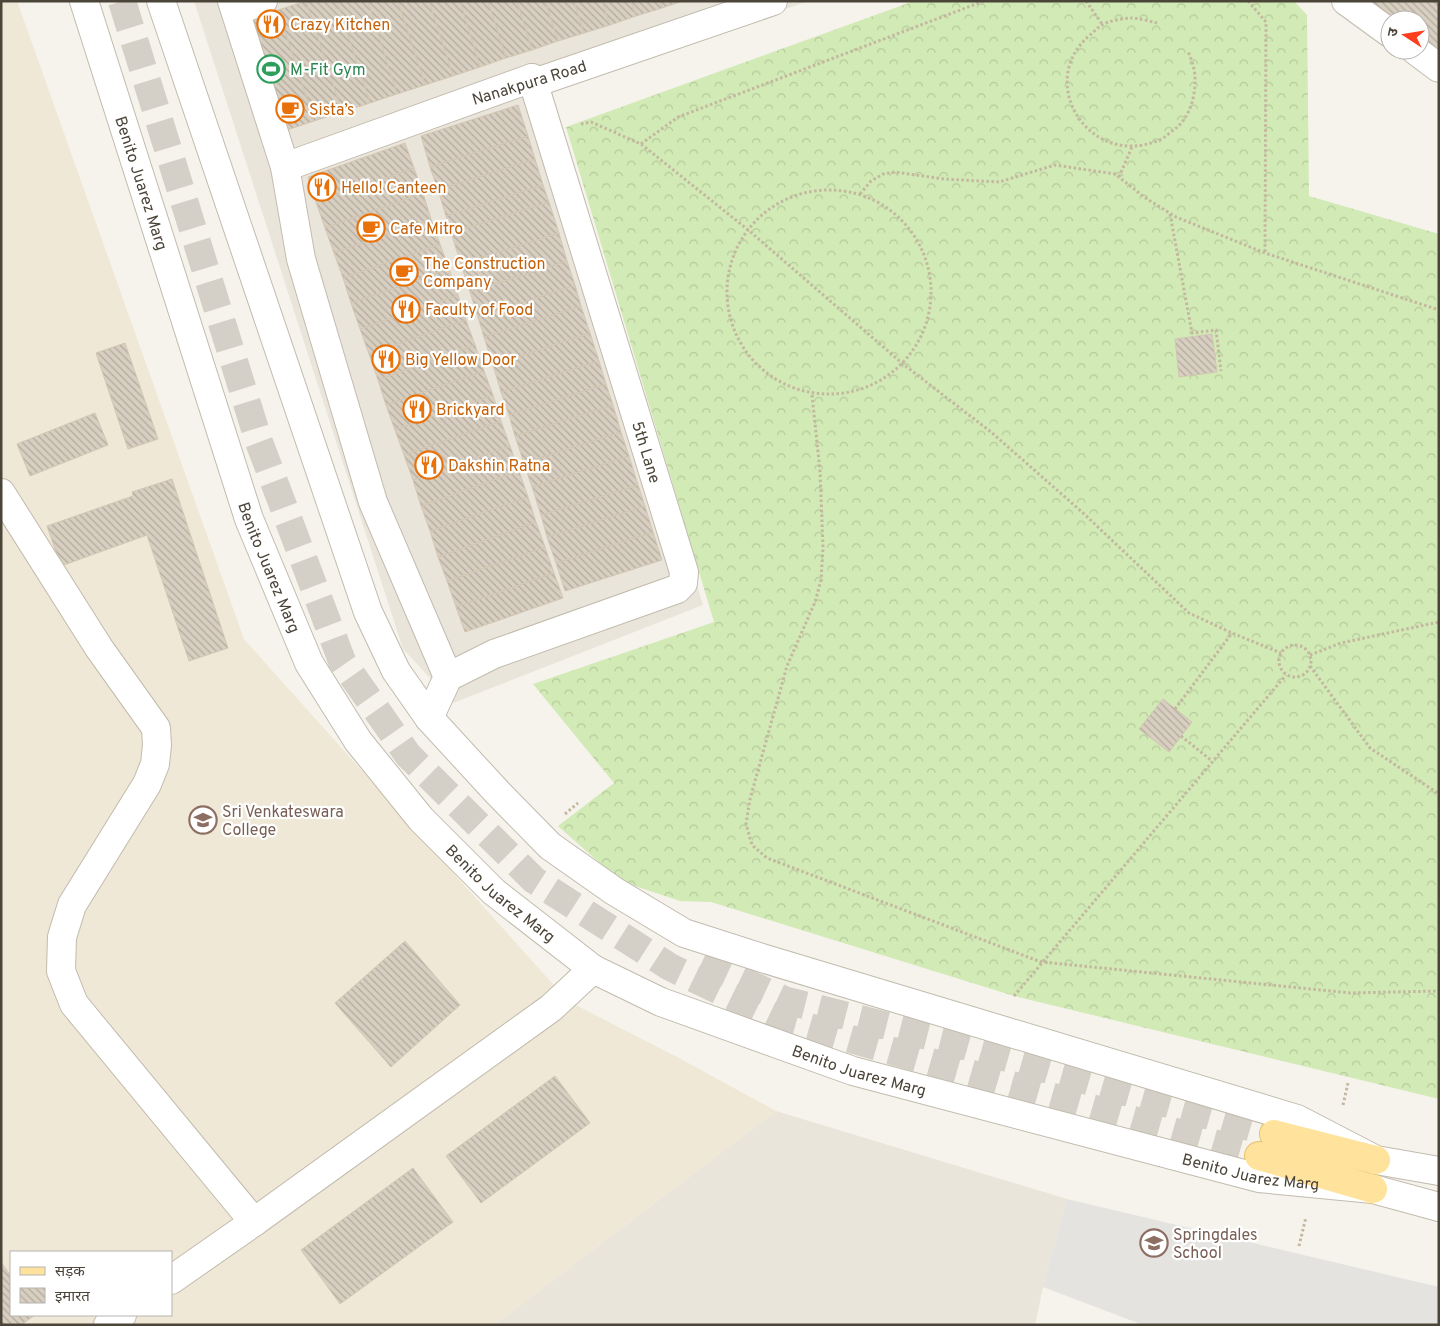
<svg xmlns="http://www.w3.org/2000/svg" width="1440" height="1326" font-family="Overpass,'Noto Sans Devanagari',sans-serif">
<defs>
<pattern id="forest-crowns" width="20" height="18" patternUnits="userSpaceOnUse" patternTransform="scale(1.25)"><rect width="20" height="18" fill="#d2eab5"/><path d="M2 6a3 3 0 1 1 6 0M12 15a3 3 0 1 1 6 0" fill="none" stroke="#b6ca9c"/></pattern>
<pattern id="building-back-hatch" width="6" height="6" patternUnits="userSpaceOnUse" patternTransform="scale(1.25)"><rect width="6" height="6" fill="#d8cfc1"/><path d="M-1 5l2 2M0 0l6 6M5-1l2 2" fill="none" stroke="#b1aa9e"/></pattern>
</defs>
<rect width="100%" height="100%" fill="#f6f3ec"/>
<path fill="#eae5da" d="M 194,1 L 809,1 L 545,90 L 703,605 L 453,703 L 403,649 Z
M 776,1111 L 1067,1199 L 1043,1287 L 1035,1325 L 494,1325 Z"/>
<path fill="#efe8d6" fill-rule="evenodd" d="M 1,1 L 17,1 L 244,639 L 568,1001 L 679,1058 L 776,1111 L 494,1325 L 1,1325 ZM 11,1252 L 171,1252 L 171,1315 L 11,1315 Z"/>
<path fill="url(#forest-crowns)" d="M 914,1 L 1294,1 L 1307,15 L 1309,196 L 1439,234 L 1439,1099 L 1014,996 L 711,902 L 680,901 L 620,881 L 558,826 L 614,783 L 533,684 L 714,622 L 566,127 Z"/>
<path fill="#e5e3e0" d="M 1067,1199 L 1439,1287 L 1439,1325 L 1143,1325 L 1043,1287 Z"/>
<path fill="url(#building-back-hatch)" stroke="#d3c7b4" d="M 306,1 L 342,112 L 314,121 L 278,10 Z
M 306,1 L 337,1 L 370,103 L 342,112 Z
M 337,1 L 368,1 L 397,94 L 370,103 Z
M 368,1 L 398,1 L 425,85 L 397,94 Z
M 398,1 L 429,1 L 453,76 L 425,85 Z
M 429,1 L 460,1 L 480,67 L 453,76 Z
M 460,1 L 488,1 L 506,58 L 480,67 Z
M 488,1 L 517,1 L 532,50 L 506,58 Z
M 517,1 L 545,1 L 558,41 L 532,50 Z
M 545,1 L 574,1 L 584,33 L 558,41 Z
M 574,1 L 602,1 L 610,25 L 584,33 Z
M 602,1 L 631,1 L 636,16 L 610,25 Z
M 631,1 L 660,1 L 662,8 L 636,16 Z
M 660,1 L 683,1 L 662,8 Z
M 1371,1 L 1439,1 L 1439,58 L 1420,42 L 1420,20 L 1394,20 Z
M 278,10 L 314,121 L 287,130 L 251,19 Z
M 518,105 L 528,136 L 430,167 L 421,136 Z
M 528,136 L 535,159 L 438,190 L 430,167 Z
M 405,143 L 414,168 L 316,202 L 308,177 Z
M 535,159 L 543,185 L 446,216 L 438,190 Z
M 414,168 L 423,193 L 325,228 L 316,202 Z
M 543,185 L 549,202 L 451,233 L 446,216 Z
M 423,193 L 431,219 L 334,253 L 325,228 Z
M 549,202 L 559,233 L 461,264 L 451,233 Z
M 431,219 L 440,244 L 343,278 L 334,253 Z
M 559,233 L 567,261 L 470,292 L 461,264 Z
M 440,244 L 449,269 L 351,303 L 343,278 Z
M 567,261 L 575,285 L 478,317 L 470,292 Z
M 449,269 L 458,295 L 360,329 L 351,303 Z
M 575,285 L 581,306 L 484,337 L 478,317 Z
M 458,295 L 466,320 L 369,354 L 360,329 Z
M 581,306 L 590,333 L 493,365 L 484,337 Z
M 466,320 L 475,345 L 378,380 L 369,354 Z
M 590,333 L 599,361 L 501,392 L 493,365 Z
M 1212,334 L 1217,372 L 1179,377 L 1175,339 Z
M 125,343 L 158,439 L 128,449 L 96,353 Z
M 475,345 L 484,371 L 386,405 L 378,380 Z
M 599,361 L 606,384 L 509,415 L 501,392 Z
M 484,371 L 493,395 L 395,430 L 386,405 Z
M 606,384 L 613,405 L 515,436 L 509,415 Z
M 493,395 L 501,421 L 404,455 L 395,430 Z
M 613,405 L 621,432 L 524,463 L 515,436 Z
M 95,413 L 108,445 L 30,476 L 17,444 Z
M 501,421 L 510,446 L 413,480 L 404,455 Z
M 621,432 L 629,456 L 532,487 L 524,463 Z
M 510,446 L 519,471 L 421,506 L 413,480 Z
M 629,456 L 638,485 L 541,515 L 532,487 Z
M 519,471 L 528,497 L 430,531 L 421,506 Z
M 172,479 L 228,648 L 189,661 L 147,535 L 61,566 L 47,526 L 133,496 L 132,492 Z
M 638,485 L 645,506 L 547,537 L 541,515 Z
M 528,497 L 536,522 L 438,557 L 430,531 Z
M 645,506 L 653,532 L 556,563 L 547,537 Z
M 536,522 L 545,547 L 447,581 L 438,557 Z
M 653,532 L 662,560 L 565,591 L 556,563 Z
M 545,547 L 554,573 L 456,607 L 447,581 Z
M 554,573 L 563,598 L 465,632 L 456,607 Z
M 1163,699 L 1192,722 L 1169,752 L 1139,729 Z
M 405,941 L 460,1005 L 391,1067 L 335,1003 Z
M 555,1076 L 590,1123 L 481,1203 L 446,1156 Z
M 413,1168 L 453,1222 L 340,1304 L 301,1250 Z
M 1,1262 L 11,1276 L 11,1315 L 35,1315 L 21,1325 L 1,1325 Z"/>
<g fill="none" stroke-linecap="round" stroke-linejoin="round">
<path stroke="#d4d0c8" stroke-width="28" stroke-dasharray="28 14" stroke-linecap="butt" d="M 122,1 L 259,442 L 342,661 L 408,755 L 534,880 L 670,967 L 774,1017 L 1259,1156
M 702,962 L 784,1000 L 947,1041 L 1274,1134"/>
<g stroke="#c2bbae" stroke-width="30">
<g id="minor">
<path id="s1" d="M 84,1 L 249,519 L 309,663 L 358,741 L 421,819 L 494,892 L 593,969 L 661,1002 L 853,1071 L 1259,1178 L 1373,1189 L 1439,1207"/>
<path d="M 161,1 L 368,612 L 396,671 L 429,718 L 498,793 L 550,846 L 614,891 L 684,933 L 762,958 L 1297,1119 L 1376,1160 L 1439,1171"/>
<path d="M 232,1 L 285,167 L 301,259 L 373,502 L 448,677 L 429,718"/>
<path d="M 1346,1 L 1390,33"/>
<path d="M 236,11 L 263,1"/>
<path d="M 1415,50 L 1439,68"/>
<path d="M 285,167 L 532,78 L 537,82 L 773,1"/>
<path d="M 1,493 L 99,648 L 156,728 L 157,745 L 155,764 L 147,784 L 72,905 L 62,937 L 61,971 L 74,1004 L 254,1222 L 551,1008 L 593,969"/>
<path d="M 448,677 L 494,654 L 677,589 L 683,583 L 684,572 L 532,78"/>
<path d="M 171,1280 L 254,1222"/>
<path d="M 108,1325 L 122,1315"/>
</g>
</g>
<g stroke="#e6c16a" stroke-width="30">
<path id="major" d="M 1274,1134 L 1376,1160
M 1259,1156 L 1373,1189"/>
</g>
<path stroke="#c4b79f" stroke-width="3" stroke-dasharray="2.5 2.5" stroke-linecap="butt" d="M 1086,1 L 1102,24
M 1248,1 L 1266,22 L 1265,253
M 1157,23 C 1149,21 1139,18 1131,18 C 1124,18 1108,21 1102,25 C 1098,27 1094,32 1090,35 C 1035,81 1088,168 1157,141 C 1164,139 1170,132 1176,128 C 1190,117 1196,95 1195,77 C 1195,69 1191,59 1188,51
M 581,124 L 591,122 L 641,144 L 747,229 L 903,364 L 991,432 L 1082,512 L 1189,613 L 1232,633 L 1281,653
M 641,144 L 678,117 L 984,1
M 1119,177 L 1132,147
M727 292a102 102 0 1 1 204 0a102 102 0 1 1-204 0Z
M 860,194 L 871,181 L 883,174 L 895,172 L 944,179 L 999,182 L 1055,165 L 1115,174 L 1144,197 L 1176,217 L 1265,253 L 1439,310
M 1170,214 L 1192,333 L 1216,330 L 1221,371
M 812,395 L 820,471 L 823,548 L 821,580 L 815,602 L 787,666 L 750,799 L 746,824 L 752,845 L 767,858 L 1041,962 L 1350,993 L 1439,991
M1279 661a16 16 0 1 1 32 0a16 16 0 1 1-32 0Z
M 1310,655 L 1341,643 L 1439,622
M 1310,666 L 1370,748 L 1439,794
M 1175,709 L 1232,633
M 1181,736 L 1212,761
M 565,814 L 578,803
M 1014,996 L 1286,675
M 1343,1105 L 1348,1083
M 1299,1246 L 1306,1217"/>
<use href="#minor" stroke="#fff" stroke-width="28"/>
<use href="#major" stroke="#ffe39c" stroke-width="28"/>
</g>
<defs>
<g id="restaurant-ring" transform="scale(1.4375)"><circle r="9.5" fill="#fff" stroke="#e8710a" stroke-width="1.5"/><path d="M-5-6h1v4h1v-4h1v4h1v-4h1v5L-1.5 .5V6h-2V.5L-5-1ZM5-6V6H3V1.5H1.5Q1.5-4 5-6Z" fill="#e8710a"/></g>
<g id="stadium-ring" transform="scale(1.4375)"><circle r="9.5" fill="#fff" stroke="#2e9e5b" stroke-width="1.5"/><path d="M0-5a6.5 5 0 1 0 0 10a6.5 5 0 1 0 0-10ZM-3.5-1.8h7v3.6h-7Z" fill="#2e9e5b"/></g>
<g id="cafe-ring" transform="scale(1.4375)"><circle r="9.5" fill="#fff" stroke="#e8710a" stroke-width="1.5"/><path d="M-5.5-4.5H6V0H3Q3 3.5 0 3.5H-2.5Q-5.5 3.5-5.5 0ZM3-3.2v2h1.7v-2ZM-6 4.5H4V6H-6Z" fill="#e8710a"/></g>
<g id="university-ring" transform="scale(1.4375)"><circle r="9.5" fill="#fff" stroke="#8d6e63" stroke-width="1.5"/><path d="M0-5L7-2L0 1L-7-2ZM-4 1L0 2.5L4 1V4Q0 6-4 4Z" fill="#8d6e63"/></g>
<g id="school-ring" transform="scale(1.4375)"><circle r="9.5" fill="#fff" stroke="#8d6e63" stroke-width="1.5"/><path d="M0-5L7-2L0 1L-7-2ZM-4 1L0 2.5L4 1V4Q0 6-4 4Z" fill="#8d6e63"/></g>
</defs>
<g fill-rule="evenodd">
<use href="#restaurant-ring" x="271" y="24"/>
<use href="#stadium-ring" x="271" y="69"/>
<use href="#cafe-ring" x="290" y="109"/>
<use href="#restaurant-ring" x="322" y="187"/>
<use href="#cafe-ring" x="371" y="228"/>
<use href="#cafe-ring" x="404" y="272"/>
<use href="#restaurant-ring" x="406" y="309"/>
<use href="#restaurant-ring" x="386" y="359"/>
<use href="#restaurant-ring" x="417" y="409"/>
<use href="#restaurant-ring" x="429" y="465"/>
<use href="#university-ring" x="203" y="820"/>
<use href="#school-ring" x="1154" y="1243"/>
</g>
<g text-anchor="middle" stroke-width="4.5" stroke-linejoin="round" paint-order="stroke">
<g font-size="16" fill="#c56008" stroke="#fff" text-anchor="start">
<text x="290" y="30">Crazy Kitchen</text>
<text x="309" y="115">Sista’s</text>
<text x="341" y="193">Hello! Canteen</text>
<text x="390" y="234">Cafe Mitro</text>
<text x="423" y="269">The Construction<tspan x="423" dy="18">Company</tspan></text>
<text x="425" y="315">Faculty of Food</text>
<text x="405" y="365">Big Yellow Door</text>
<text x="436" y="415">Brickyard</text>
<text x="448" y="471">Dakshin Ratna</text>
</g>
<g font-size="16" fill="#27864d" stroke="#fff" text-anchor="start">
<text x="290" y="75">M-Fit Gym</text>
</g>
<g font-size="16" fill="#4b4439" stroke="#fff">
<text transform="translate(529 82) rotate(-17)" y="6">Nanakpura Road</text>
<text dy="6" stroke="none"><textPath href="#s1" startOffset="191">Benito Juarez Marg</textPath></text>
<text transform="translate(647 452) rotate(73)" y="6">5th Lane</text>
<text dy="6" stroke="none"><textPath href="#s1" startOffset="596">Benito Juarez Marg</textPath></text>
<text dy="6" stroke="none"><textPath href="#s1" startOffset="1001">Benito Juarez Marg</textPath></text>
<text dy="6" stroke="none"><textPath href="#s1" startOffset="1406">Benito Juarez Marg</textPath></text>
<text dy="6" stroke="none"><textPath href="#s1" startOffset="1811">Benito Juarez Marg</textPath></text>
</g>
<g font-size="16" fill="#785e54" stroke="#fff" text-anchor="start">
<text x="222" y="817">Sri Venkateswara<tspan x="222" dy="18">College</tspan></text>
<text x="1173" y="1240">Springdales<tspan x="1173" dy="18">School</tspan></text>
</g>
</g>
<rect width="1440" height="1326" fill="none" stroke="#4b4439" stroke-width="5"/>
<rect x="10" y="1251" width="162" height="65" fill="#ffffff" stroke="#b7b4b0"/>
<rect x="20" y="1267" width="25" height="8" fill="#ffe39c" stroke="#b7b4b0"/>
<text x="55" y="1276" font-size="15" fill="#4b4439">सड़क</text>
<rect x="20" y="1288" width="25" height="15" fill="url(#building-back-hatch)" stroke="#b7b4b0"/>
<text x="55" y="1301" font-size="15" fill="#4b4439">इमारत</text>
<g transform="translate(1405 35) rotate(282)"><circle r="24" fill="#ffffff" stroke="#b7b4b0"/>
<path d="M0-4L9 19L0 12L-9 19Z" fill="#fc3f1d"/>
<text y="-8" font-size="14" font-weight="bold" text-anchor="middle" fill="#4b4439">उ</text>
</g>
</svg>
